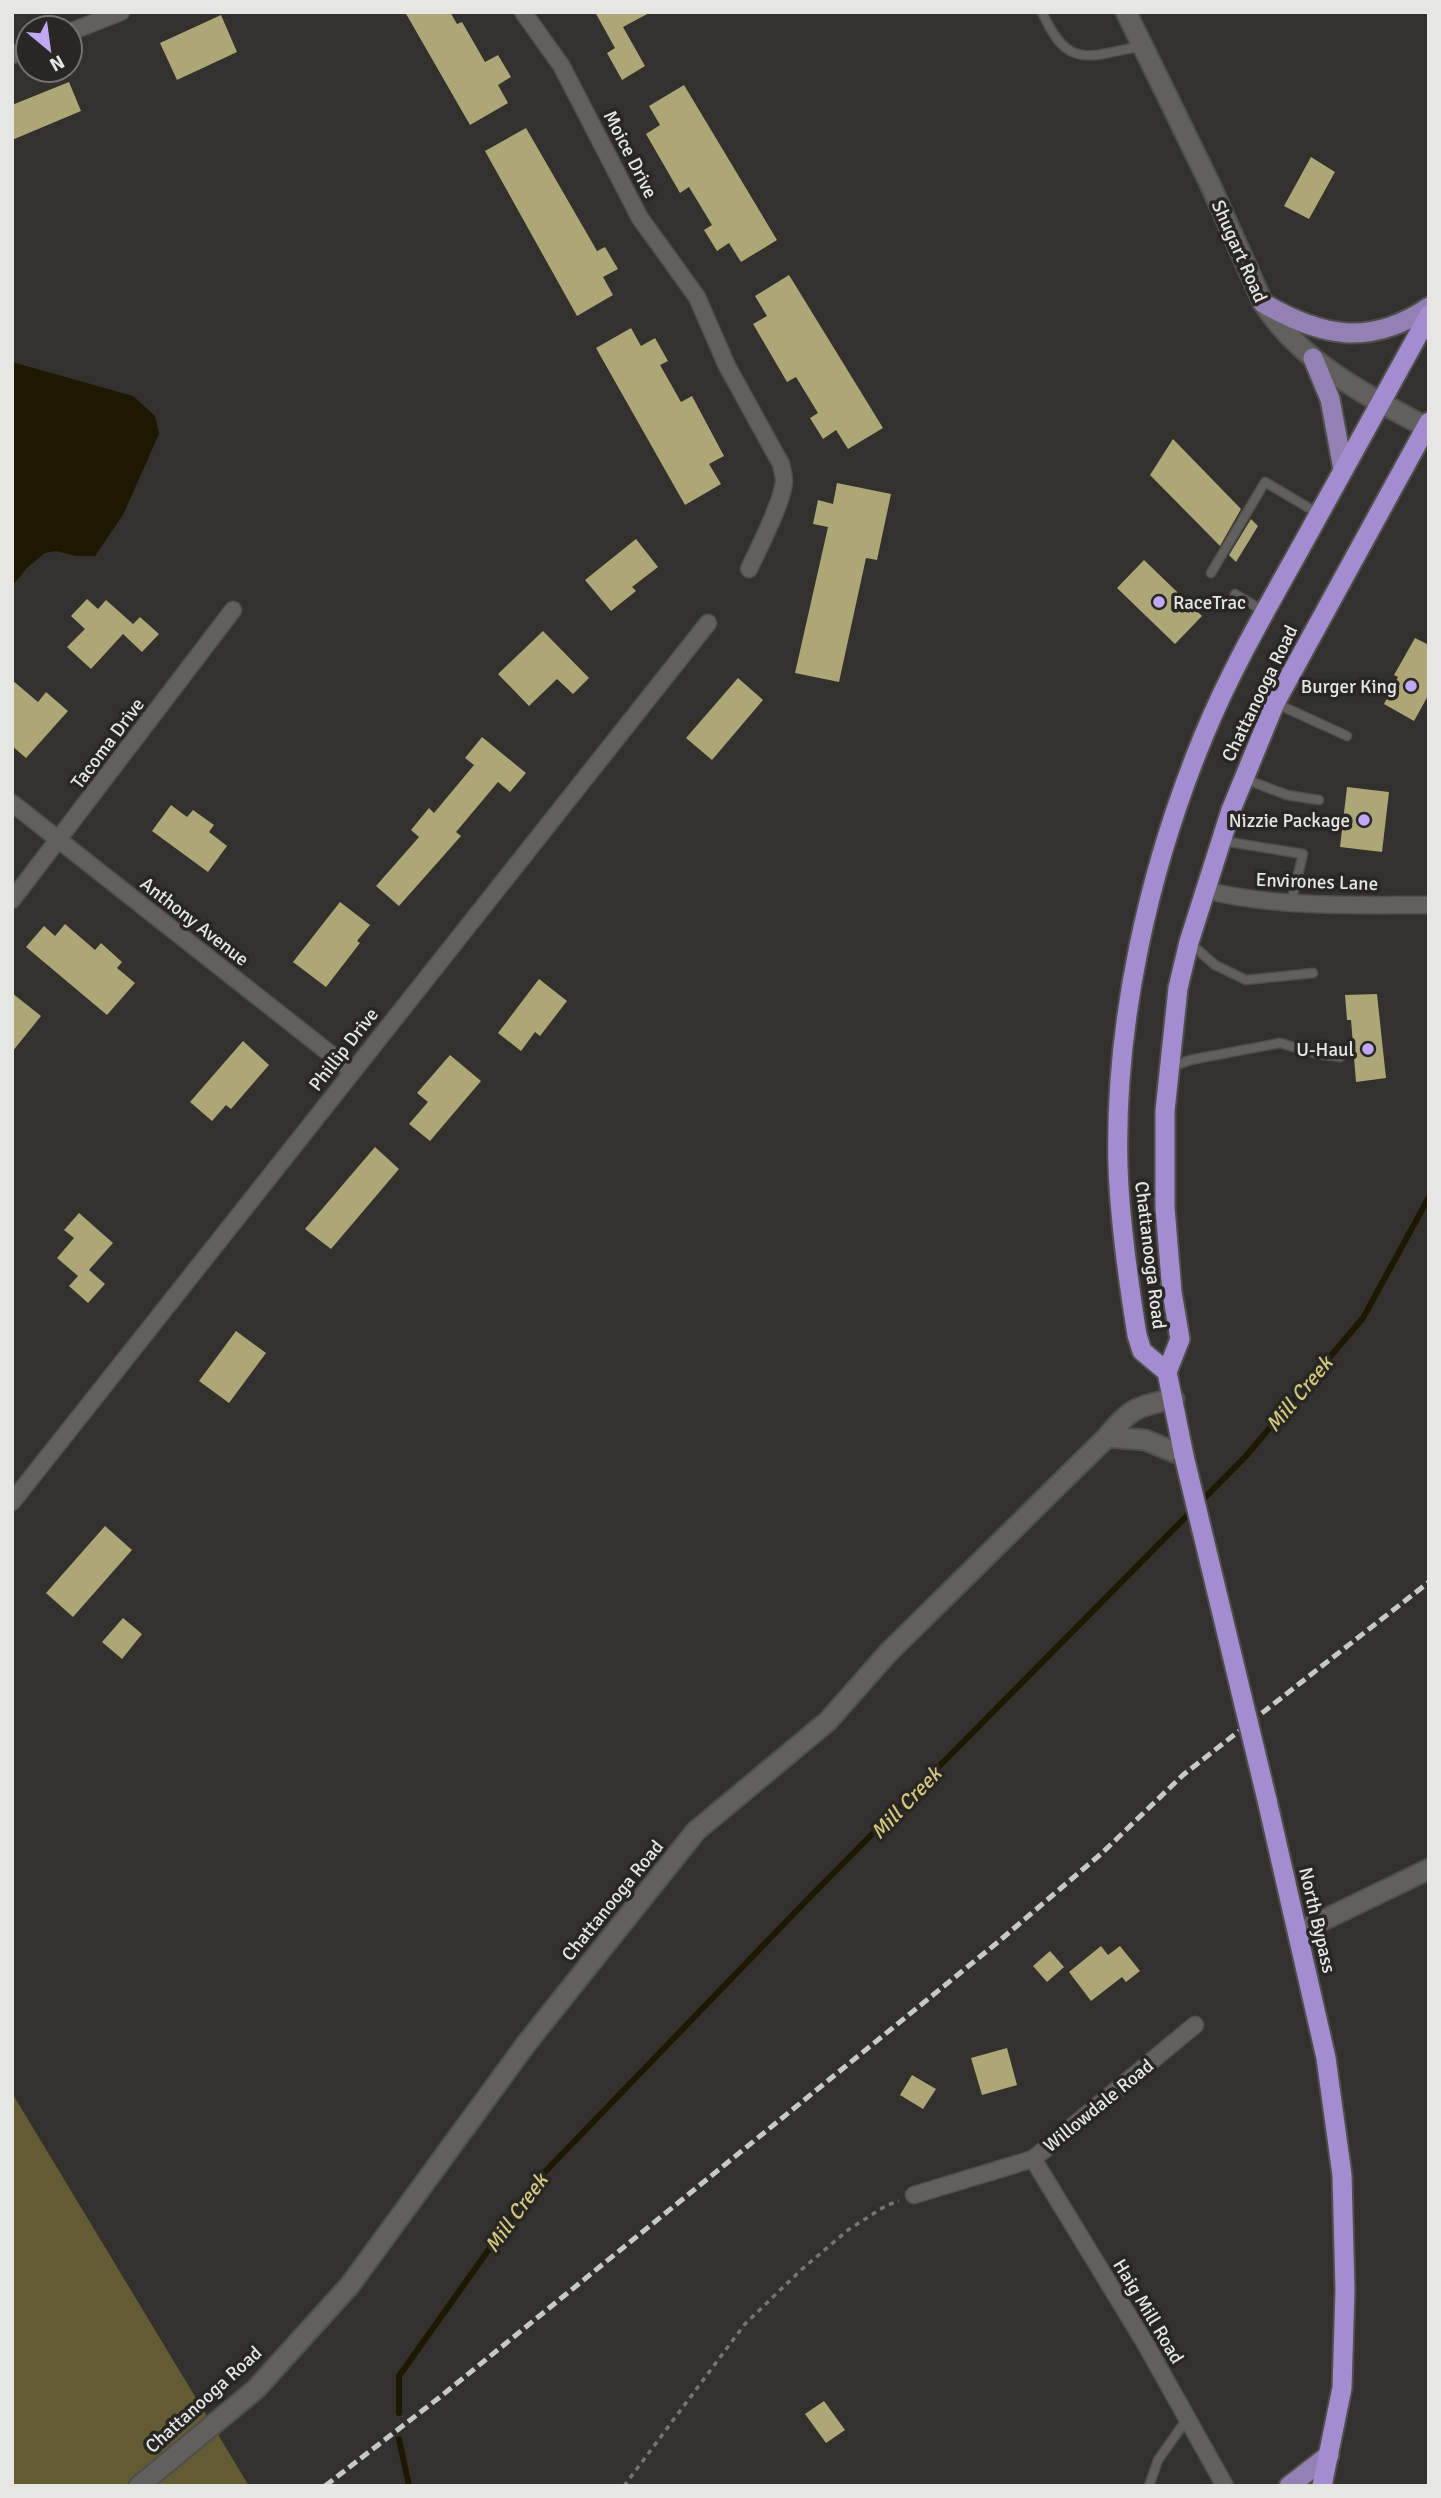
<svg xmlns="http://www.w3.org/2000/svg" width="1441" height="2498" font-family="Signika,sans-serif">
<rect width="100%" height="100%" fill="#32312d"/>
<path fill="#625b33" d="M 12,2093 L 249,2486 L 12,2486 Z"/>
<path fill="#1c1802" d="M 12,362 L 133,396 L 155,416 L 159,434 L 123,515 L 95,556 L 76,556 L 56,551 L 45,553 L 27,568 L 12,586 Z"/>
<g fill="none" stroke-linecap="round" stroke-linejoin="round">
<path stroke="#1c1802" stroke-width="6" d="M 399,2413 L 399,2376 L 541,2176 L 807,1900 L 1246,1456 L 1363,1318 L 1429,1197
M 399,2439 L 409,2486"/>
</g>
<path fill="#ada677" d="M 405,12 L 450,12 L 457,24 L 462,22 L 485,62 L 498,55 L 511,77 L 498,85 L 508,103 L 470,125 Z
M 595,12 L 651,12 L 623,27 L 645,66 L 622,80 L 607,53 L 615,48 Z
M 221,15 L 237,52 L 177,80 L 160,43 Z
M 69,82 L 81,111 L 12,140 L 12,105 Z
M 684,85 L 777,240 L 741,262 L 729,243 L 717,251 L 704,230 L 712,225 L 689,187 L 680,193 L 646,134 L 660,125 L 649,106 Z
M 526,128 L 597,251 L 605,247 L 618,269 L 603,277 L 613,295 L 577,316 L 485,151 Z
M 1311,157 L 1335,172 L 1309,219 L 1284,206 Z
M 789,275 L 883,428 L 848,449 L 836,430 L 823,439 L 810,418 L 818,413 L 796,377 L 787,382 L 753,324 L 767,316 L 755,296 Z
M 631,328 L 641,346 L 655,338 L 668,361 L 660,365 L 681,402 L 692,396 L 724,456 L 709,464 L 721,484 L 685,505 L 596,348 Z
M 1173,439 L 1241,509 L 1220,546 L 1150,475 Z
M 837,483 L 891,494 L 877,560 L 866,558 L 839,682 L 795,673 L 828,527 L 813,524 L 818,500 L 833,504 Z
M 1251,519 L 1258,526 L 1236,562 L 1229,555 Z
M 636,539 L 658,567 L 632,587 L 636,591 L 611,611 L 585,580 Z
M 1144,560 L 1202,616 L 1175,644 L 1117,588 Z
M 87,599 L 98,609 L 106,600 L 133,624 L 129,628 L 140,617 L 159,634 L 142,652 L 123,634 L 91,669 L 67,647 L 85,629 L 71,616 Z
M 543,631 L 589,678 L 573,694 L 557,679 L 529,706 L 498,674 Z
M 1415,638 L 1429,645 L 1429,694 L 1414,721 L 1384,704 L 1398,677 L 1394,675 Z
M 738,678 L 763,700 L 712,760 L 686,738 Z
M 12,680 L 38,702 L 46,692 L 68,711 L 26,758 L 12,746 Z
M 482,737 L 526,773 L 510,792 L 498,782 L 456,832 L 461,836 L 399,906 L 376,886 L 419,837 L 411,830 L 429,808 L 434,813 L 474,765 L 465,758 Z
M 1347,787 L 1389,792 L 1382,852 L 1340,847 Z
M 171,805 L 187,817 L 193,810 L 214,825 L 209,832 L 227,846 L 208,872 L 152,831 Z
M 340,902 L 370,925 L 357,941 L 360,943 L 326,987 L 293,962 Z
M 65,924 L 95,950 L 101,943 L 122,962 L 117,968 L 135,983 L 107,1015 L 26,947 L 44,926 L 55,936 Z
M 539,979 L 567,1001 L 540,1036 L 535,1032 L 521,1051 L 498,1033 Z
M 12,993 L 41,1016 L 12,1052 Z
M 1377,994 L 1386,1078 L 1356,1082 L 1351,1020 L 1347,1020 L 1345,995 Z
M 243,1041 L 269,1065 L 231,1109 L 226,1105 L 212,1121 L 190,1102 Z
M 450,1055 L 481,1081 L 430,1141 L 409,1124 L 428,1102 L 417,1093 Z
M 375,1147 L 399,1169 L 331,1249 L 305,1229 Z
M 79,1213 L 113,1243 L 89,1270 L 105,1284 L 88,1303 L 69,1286 L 78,1276 L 57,1258 L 74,1238 L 64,1230 Z
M 236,1331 L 266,1353 L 229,1403 L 199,1381 Z
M 105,1526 L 132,1550 L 73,1617 L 46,1593 Z
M 123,1618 L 142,1634 L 122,1659 L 102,1642 Z
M 1101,1946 L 1108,1955 L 1120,1946 L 1140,1971 L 1126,1982 L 1122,1977 L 1091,2001 L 1069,1972 Z
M 1050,1951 L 1064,1967 L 1047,1982 L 1033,1966 Z
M 1007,2048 L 1017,2085 L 982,2095 L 971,2058 Z
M 912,2075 L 936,2089 L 923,2109 L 900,2095 Z
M 824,2401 L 845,2430 L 826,2443 L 805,2414 Z"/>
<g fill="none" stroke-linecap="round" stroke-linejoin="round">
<g stroke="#4e4e4b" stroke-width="11">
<path id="service" d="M 1042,12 C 1068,71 1089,56 1142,46
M 1211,573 L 1265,482 L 1319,514
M 1235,594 L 1265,612
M 1275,703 L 1347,736
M 1245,779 L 1287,795 L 1319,800
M 1223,841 L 1303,854 L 1291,903
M 1191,944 L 1215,965 L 1246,980 L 1313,973
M 1172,1067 L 1190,1060 L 1280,1043 L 1318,1054 L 1340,1057
M 1149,2486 L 1158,2460 L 1187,2419"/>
</g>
<g stroke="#4e4e4b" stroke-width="19">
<path id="minor" d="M 523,12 L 561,65 L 640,218 L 697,297 L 727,366 L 781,464 C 782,469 784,476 784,481 C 783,502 758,549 749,569
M 70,32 L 121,12
M 12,55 L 28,49
M 12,803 L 352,1071
M 1204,890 C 1278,908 1353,905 1429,905
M 12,900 L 233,610
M 12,1502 L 708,623
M 1033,2159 L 1145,2343 L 1225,2486
M 914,2195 L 1033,2159 L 1195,2025"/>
</g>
<g stroke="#4e4e4b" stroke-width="23">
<path id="tertiary" d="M 1126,12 L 1209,182 L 1263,303 C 1301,362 1365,395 1426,427
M 1107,1437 L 1145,1440 L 1184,1456
M 1299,1932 L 1429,1869
M 139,2486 L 256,2389 L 350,2285 L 526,2044 L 696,1831 L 828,1721 L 888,1653 L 1107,1437 C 1130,1408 1138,1406 1174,1399"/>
</g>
<g stroke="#4e4e4b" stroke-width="23">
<path id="primary" d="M 1263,303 C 1321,337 1370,347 1429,307
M 1313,358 L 1330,399 L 1343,469
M 1289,2486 L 1329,2455"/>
</g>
<g stroke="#4e4e4b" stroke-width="23">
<path id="trunk" d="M 1167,1372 L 1142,1351 L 1137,1335 C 1128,1279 1120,1223 1118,1167 C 1114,1022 1149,868 1204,735 C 1230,672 1264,613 1297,554 C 1341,475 1385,395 1429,315
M 1167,1372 L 1180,1339 L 1172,1292 L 1165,1208 L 1165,1111 L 1178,988 L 1189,942 L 1231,810 L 1275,703 L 1429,422
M 1167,1372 L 1184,1456
M 1267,1800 L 1326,2058 L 1342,2175 L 1345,2290 L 1342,2388 L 1322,2486"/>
</g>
<path stroke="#767572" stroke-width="3.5" stroke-dasharray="5 5" stroke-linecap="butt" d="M 624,2486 L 745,2324 L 801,2270 L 848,2230 L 887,2205 L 899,2201"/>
<use href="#service" stroke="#61605c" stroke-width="8"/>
<use href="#minor" stroke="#61605c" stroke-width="16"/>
<use href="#tertiary" stroke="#61605c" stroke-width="19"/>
<use href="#primary" stroke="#9381b3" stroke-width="19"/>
<use href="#trunk" stroke="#a48cd0" stroke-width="19"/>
<path stroke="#c8c8c5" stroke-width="5" stroke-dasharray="10 5" stroke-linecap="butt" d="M 325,2486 L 440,2397 L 998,1942 L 1102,1853 L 1183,1775 L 1429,1582"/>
<g stroke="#4e4e4b" stroke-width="23" stroke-linecap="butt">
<path id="trunk-bridge" d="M 1184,1456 L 1267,1800"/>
</g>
<use href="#trunk-bridge" stroke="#a48cd0" stroke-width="19"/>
</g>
<g fill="#c1a8f3" stroke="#282723" stroke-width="2.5">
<circle cx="1159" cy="602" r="7"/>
<circle cx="1411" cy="686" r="7"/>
<circle cx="1364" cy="820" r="7"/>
<circle cx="1368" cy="1049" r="7"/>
</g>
<g text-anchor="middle" stroke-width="7" stroke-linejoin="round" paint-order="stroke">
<g font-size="19" fill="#e6e6e3" stroke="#282723">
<text transform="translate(631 154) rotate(63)" y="7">Moice Drive</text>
<text transform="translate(1240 251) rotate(66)" y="7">Shugart Road</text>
<text transform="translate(1259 693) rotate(-64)" y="7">Chattanooga Road</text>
<text transform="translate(107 743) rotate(-53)" y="7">Tacoma Drive</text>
<text transform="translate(1317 881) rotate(2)" y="7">Environes Lane</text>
<text transform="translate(195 921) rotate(38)" y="7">Anthony Avenue</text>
<text transform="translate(343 1049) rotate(-52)" y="7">Phillip Drive</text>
<text transform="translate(1151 1255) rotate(83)" y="7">Chattanooga Road</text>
<text transform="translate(612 1900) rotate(-51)" y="7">Chattanooga Road</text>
<text transform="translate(1318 1920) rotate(77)" y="7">North Bypass</text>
<text transform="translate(1098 2105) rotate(-39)" y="7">Willowdale Road</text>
<text transform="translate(1149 2311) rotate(59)" y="7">Haig Mill Road</text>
<text transform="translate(203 2399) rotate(-42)" y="7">Chattanooga Road</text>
</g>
<g font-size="19" fill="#e6e6e3" stroke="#282723" text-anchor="end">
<text x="1173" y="609" text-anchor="start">RaceTrac</text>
<text x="1397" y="693">Burger King</text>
<text x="1350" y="827">Nizzie Package</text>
<text x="1354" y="1056">U-Haul</text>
</g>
<g font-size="21" font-style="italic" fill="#d4c77e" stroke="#282723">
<text transform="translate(1299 1394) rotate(-50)" y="7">Mill Creek</text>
<text transform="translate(906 1803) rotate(-46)" y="7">Mill Creek</text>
<text transform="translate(516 2213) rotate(-54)" y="7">Mill Creek</text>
</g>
</g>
<rect width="1441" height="2498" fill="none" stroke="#e6e6e3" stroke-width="28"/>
<g transform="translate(49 49) rotate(151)"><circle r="33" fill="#282723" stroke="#747370" stroke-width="2"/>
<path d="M0-5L12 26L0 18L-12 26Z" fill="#c1a8f3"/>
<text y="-10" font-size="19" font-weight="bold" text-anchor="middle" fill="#e6e6e3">N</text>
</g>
</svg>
